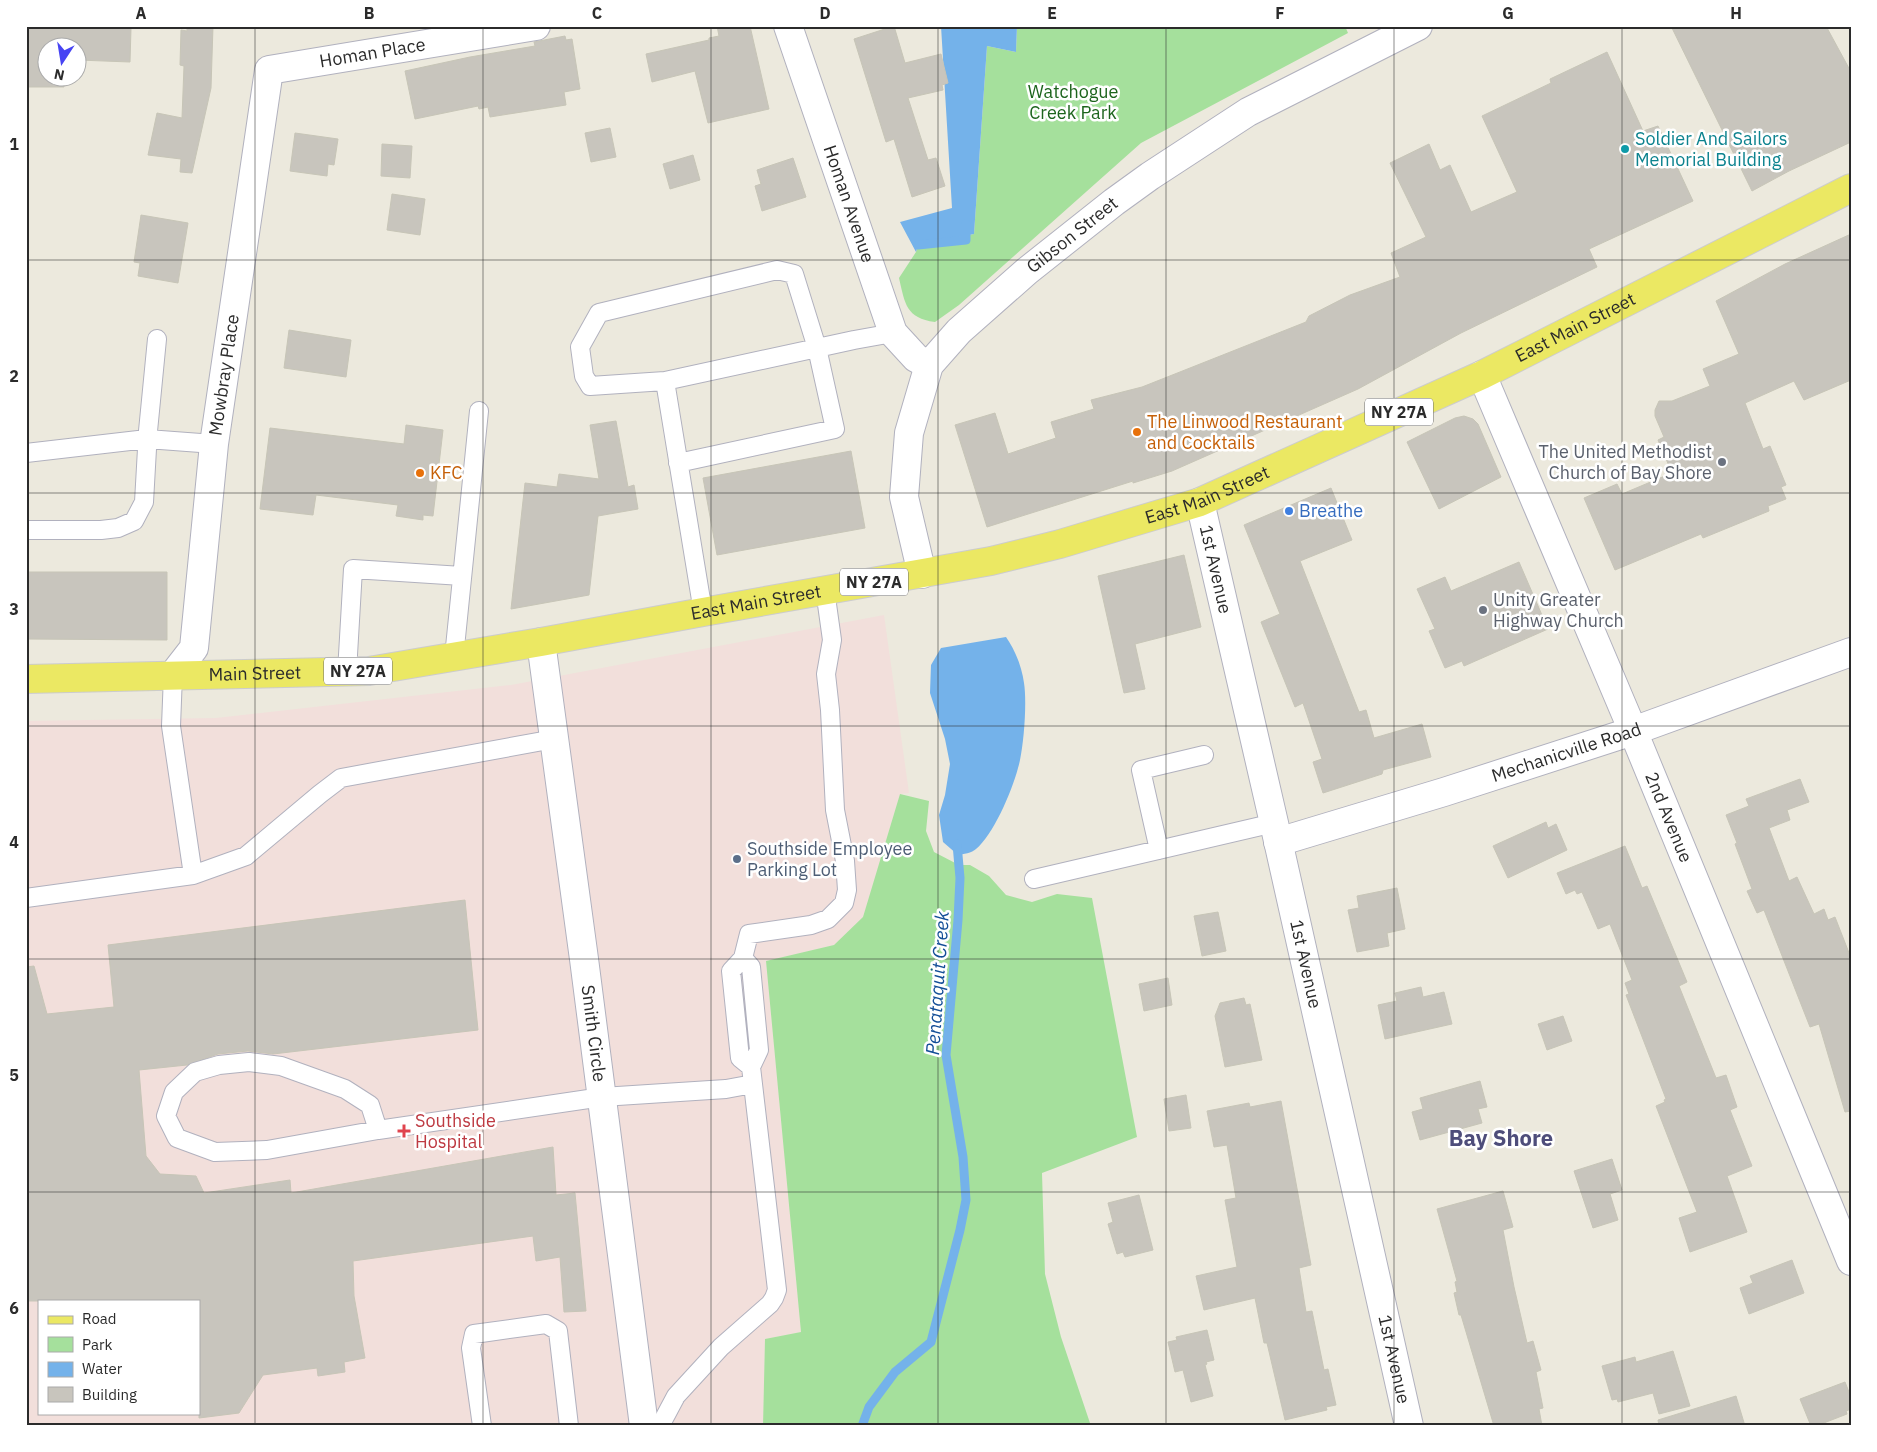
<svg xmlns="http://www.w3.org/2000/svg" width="1877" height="1452" font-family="'IBM Plex Sans',sans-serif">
<rect width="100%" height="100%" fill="#ece9dd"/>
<path fill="#f2dfdb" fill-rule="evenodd" d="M 884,615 L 909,793 L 900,794 L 863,917 L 834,945 L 766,961 L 801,1332 L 765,1339 L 763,1426 L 26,1426 L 26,721 L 216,718 L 511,685 ZM 39,1301 L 199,1301 L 199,1413 L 39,1413 Z"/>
<path fill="#a5e09c" d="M 1017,26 L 1345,26 L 1348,33 L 1141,143 L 959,305 L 935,322 C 906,318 905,304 899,278 L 916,252 L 918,245 L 974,234 L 987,46 L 1016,52 Z
M 900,794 L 929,801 L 926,831 L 934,852 L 959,865 L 970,865 L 989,876 L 1006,895 L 1032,902 L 1057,894 L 1092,898 L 1137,1137 L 1042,1173 L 1045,1274 L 1061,1337 L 1091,1426 L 763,1426 L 765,1339 L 801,1332 L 766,961 L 834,945 L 863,917 Z"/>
<path fill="#74b2ea" d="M 941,26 L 1017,26 L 1016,52 L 987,46 L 974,234 L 918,245 L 916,252 L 900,222 L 952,208 Z
M 1006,637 C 1015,650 1022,667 1024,683 C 1027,702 1024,741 1020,760 C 1015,784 995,833 976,849 C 972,853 963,854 958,855 L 943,842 L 939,815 L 945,795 L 950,764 L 945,739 L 930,693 L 931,665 L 941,648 Z"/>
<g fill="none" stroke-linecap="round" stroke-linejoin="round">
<path stroke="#74b2ea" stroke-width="9" d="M 918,245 L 966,240 L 966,224
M 862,1426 L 869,1407 L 895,1372 L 931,1342 L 960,1230 L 966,1200 L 963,1157 L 946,1055 L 958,920 L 960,878 L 957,844"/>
</g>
<path fill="#c8c5bd" stroke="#c7c5b7" d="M 26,26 L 131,28 L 130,62 L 78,60 L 78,48 L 48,48 L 48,78 L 64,78 L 64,87 L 26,87 Z
M 187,26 L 213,26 L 211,88 L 192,173 L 180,172 L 181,159 L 148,155 L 157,113 L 182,118 L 184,66 L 180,65 L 181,30 L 187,31 Z
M 717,26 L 750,26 L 769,109 L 708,123 L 695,71 L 652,82 L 646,54 L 709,40 L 709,38 L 719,36 Z
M 894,26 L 905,63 L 941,54 L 948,83 L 942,85 L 943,90 L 908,98 L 928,160 L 936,158 L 945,186 L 912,197 L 894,139 L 886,142 L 854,39 Z
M 1671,26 L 1826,26 L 1851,72 L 1851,142 L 1789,171 L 1752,191 Z
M 565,36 L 566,40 L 572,39 L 580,89 L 564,92 L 566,105 L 490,117 L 488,107 L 479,109 L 478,106 L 415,119 L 405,71 L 470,57 L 535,46 L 534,42 Z
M 1607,52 L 1643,131 L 1658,126 L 1693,201 L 1589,249 L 1597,267 L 1461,333 L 1358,389 L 1172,471 L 1133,483 L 1133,481 L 987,527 L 955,425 L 995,413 L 1008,454 L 1056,438 L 1051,422 L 1094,409 L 1091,400 L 1142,387 L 1306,322 L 1309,316 L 1350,295 L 1400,277 L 1391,253 L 1426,237 L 1390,163 L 1429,144 L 1440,170 L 1450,165 L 1471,212 L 1517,192 L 1482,116 L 1551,83 L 1550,79 Z
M 610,128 L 616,157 L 591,162 L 585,133 Z
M 295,133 L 338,139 L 334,165 L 328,164 L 327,176 L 290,171 Z
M 382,144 L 412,146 L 410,178 L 381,176 Z
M 693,155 L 700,180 L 670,189 L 663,164 Z
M 793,158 L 806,197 L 762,211 L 755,186 L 761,184 L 757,170 Z
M 392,194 L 425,199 L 420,235 L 387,230 Z
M 141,215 L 188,223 L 178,283 L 138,276 L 140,263 L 134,262 Z
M 1851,234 L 1851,380 L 1804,400 L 1794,381 L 1745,403 L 1763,449 L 1770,446 L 1786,485 L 1781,487 L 1786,499 L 1768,506 L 1769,511 L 1703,538 L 1701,534 L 1615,570 L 1584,498 L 1617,484 L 1622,494 L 1672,473 L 1658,440 L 1664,437 L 1655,416 L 1655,410 L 1659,401 L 1672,401 L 1710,386 L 1703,369 L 1739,354 L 1716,301 L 1785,264 Z
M 289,330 L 351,340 L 346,377 L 284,368 Z
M 1464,416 L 1473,419 L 1478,424 L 1501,477 L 1439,509 L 1407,442 L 1455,418 Z
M 616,421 L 628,487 L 634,485 L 638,509 L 598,516 L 589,595 L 511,609 L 525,483 L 557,487 L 559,474 L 599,479 L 590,425 Z
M 406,425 L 443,430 L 433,516 L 423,515 L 423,520 L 396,516 L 398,505 L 316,495 L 313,515 L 260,509 L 270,428 L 404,444 Z
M 851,451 L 865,528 L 717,555 L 703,478 Z
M 1331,488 L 1352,540 L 1300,561 L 1359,712 L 1366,710 L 1374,738 L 1422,724 L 1431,757 L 1383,770 L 1382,774 L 1323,793 L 1313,762 L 1322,759 L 1303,703 L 1295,707 L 1261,622 L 1280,614 L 1244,525 Z
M 1184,555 L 1201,627 L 1135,644 L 1145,689 L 1124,693 L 1098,576 Z
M 1519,562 L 1548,629 L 1464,666 L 1462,661 L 1445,668 L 1429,631 L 1435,629 L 1417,589 L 1445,577 L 1451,591 Z
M 26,572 L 167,572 L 167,640 L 26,639 Z
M 1800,779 L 1809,802 L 1787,810 L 1790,820 L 1769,828 L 1789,881 L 1797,877 L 1814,914 L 1824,909 L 1828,920 L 1835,917 L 1851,958 L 1851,1111 L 1845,1112 L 1819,1024 L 1810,1027 L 1764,910 L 1757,913 L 1747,891 L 1752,889 L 1735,844 L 1737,843 L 1726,815 L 1749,806 L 1746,799 Z
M 1546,822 L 1548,828 L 1556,824 L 1567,850 L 1508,878 L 1493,846 Z
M 1625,846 L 1642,888 L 1647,886 L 1687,982 L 1679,986 L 1716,1078 L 1726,1075 L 1737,1107 L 1730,1110 L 1752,1166 L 1727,1176 L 1747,1232 L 1690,1252 L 1679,1218 L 1697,1212 L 1656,1106 L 1665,1102 L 1664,1100 L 1666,1099 L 1626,995 L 1629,994 L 1625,983 L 1632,980 L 1610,924 L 1598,929 L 1582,892 L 1577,894 L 1575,890 L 1566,894 L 1557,873 Z
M 1397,888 L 1405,929 L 1387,933 L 1389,946 L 1357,952 L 1348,910 L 1359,908 L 1357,896 Z
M 465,900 L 478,1030 L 273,1054 L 248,1051 L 218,1054 L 187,1065 L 139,1070 L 146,1156 L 160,1174 L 196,1176 L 204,1193 L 290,1180 L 291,1193 L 553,1147 L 556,1195 L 575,1193 L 586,1311 L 564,1312 L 560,1257 L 536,1261 L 533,1236 L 353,1261 L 354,1296 L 365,1358 L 344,1362 L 345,1372 L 318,1376 L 317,1368 L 263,1375 L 239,1413 L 199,1418 L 199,1301 L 26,1301 L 26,967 L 34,966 L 47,1014 L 114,1007 L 108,945 Z
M 1218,912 L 1226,951 L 1202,956 L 1194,916 Z
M 1168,978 L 1172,1005 L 1144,1011 L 1139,984 Z
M 1421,987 L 1423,997 L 1444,992 L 1452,1024 L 1385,1039 L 1378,1005 L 1397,1001 L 1395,993 Z
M 1244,998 L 1246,1005 L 1250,1004 L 1262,1060 L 1225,1067 L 1215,1016 L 1220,1003 Z
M 1563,1016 L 1572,1041 L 1547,1050 L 1538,1024 Z
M 1480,1081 L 1487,1107 L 1478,1109 L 1482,1123 L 1420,1140 L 1412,1112 L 1423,1109 L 1420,1098 Z
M 1186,1095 L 1191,1128 L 1169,1131 L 1164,1099 Z
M 1281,1101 L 1311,1265 L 1299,1268 L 1306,1312 L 1312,1311 L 1324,1370 L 1328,1369 L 1336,1405 L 1326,1407 L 1327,1410 L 1285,1420 L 1267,1343 L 1264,1343 L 1255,1298 L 1204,1310 L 1196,1276 L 1237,1267 L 1225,1200 L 1236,1198 L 1227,1145 L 1214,1147 L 1207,1111 L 1249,1103 L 1250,1107 Z
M 1612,1159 L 1622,1190 L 1610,1194 L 1618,1220 L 1593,1228 L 1574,1171 Z
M 1503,1191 L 1513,1227 L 1503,1230 L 1514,1287 L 1527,1343 L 1533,1341 L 1541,1370 L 1536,1372 L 1543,1408 L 1539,1409 L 1542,1426 L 1494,1426 L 1461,1315 L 1459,1315 L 1454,1293 L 1457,1292 L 1455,1282 L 1457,1281 L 1437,1209 Z
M 1139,1195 L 1153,1250 L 1125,1257 L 1123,1252 L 1117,1254 L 1108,1224 L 1113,1222 L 1108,1203 Z
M 1792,1260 L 1804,1293 L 1749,1314 L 1740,1288 L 1753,1283 L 1750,1276 Z
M 1207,1330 L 1214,1360 L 1206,1362 L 1207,1364 L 1205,1365 L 1213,1396 L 1191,1402 L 1183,1370 L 1175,1372 L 1168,1342 L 1177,1340 L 1176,1337 Z
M 1673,1351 L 1690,1406 L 1659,1414 L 1653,1393 L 1618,1402 L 1617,1399 L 1612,1400 L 1602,1366 L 1635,1357 L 1636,1362 Z
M 1845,1382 L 1851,1397 L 1851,1409 L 1846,1411 L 1847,1414 L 1816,1426 L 1811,1426 L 1800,1399 Z
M 1736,1396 L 1745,1426 L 1659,1426 L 1658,1420 Z"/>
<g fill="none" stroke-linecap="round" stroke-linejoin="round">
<g stroke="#b1b1be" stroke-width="20">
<path id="service" d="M 665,381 L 590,386 L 584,376 L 580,347 L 599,313 L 777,270 L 794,274 L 817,348 L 835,429 L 678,463
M 26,453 L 147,439 L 214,444
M 26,530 L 101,530 L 118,528 L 134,521 L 144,502 L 148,431 L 157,339
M 703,612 L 665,381 L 854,340 L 893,333
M 454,657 L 479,411
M 347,672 L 353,569 L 462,576
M 173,675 L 171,726 L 193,875
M 1159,850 L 1141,770 L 1204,755
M 1034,879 L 1274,823
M 26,898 L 193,875 L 246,856 L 320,794 L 341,778 L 554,739
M 751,1067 L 740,1058 L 731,971 L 743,958 L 749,934 L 811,925 L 828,919 L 844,903 L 847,890 L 845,861 L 835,810 L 830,710 L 826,674 L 832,640 L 825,590
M 378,1130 L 370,1105 L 345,1089 L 281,1066 L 249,1062 L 219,1065 L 195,1072 L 174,1092 L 166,1116 L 177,1138 L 215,1152 L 267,1150 L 378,1130 L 602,1097 L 726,1089 L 753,1084
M 482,1426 L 471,1348 L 474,1334 L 546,1324 L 558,1331 L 569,1426
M 660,1426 L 676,1396 L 721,1347 L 770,1304 L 774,1298 L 777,1290 L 751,1067 L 759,1050 L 751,967 L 743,958"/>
</g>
<g stroke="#b1b1be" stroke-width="30">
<g id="minor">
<path id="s1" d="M 788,26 L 893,333 L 916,358 L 929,365"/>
<path id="s2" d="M 1482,375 L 1633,731 L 1851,1261"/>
<path id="s3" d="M 1200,502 L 1274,823 L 1409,1426"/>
<path id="s4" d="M 922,574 L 904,497 L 909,433 L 929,365 L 959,331 L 1027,271 L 1114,202 L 1150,176 L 1248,112 L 1418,26"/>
<path id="s5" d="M 541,642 L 584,959 L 644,1426"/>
<path id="s6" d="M 173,675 L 194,648 L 214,444 L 269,70 L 536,26"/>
<path id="s7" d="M 1278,842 L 1444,792 L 1633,731 L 1851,652"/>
</g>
</g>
<g stroke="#ccc" stroke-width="30">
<g id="primary">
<path id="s8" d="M 26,679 L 369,671 L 541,642 L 703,612 L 991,561 L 1060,544 L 1200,502 L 1482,375 L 1851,188"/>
</g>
</g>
<use href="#service" stroke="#fff" stroke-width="18"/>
<use href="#minor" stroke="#fff" stroke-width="28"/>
<use href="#primary" stroke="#ebe863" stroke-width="28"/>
</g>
<path fill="none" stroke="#2b2b2b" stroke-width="1" stroke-opacity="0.55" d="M 255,26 L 255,1426M 483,26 L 483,1426M 711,26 L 711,1426M 938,26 L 938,1426M 1166,26 L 1166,1426M 1394,26 L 1394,1426M 1622,26 L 1622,1426M 26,260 L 1851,260M 26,493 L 1851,493M 26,726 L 1851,726M 26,959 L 1851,959M 26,1192 L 1851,1192"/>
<circle fill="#0f9aa8" stroke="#fff" stroke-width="2" cx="1625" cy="149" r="5"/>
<g fill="#e8710a" stroke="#fff" stroke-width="2">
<circle cx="1137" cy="432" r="5"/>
<circle cx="420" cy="473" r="5"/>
</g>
<g fill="#6b7280" stroke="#fff" stroke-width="2">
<circle cx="1722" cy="462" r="5"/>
<circle cx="1483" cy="610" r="5"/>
</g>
<circle fill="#3f7fe0" stroke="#fff" stroke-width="2" cx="1289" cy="511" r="5"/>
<circle fill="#5c6f8a" stroke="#fff" stroke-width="2" cx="737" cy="859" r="5"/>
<path fill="#e0444e" stroke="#fff" stroke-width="2" d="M401.5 1123.5h5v5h5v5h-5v5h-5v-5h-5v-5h5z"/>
<g text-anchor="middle" stroke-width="5" stroke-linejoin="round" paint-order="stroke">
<g fill="#fff" stroke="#6b6b6b" stroke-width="1">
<rect x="1365" y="398.5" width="68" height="27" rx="4"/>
<rect x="840" y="568.5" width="68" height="27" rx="4"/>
<rect x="324" y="657.5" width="68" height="27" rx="4"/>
</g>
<g font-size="16" font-weight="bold" fill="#2b2b2b">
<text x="1399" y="418">NY 27A</text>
<text x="874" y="588">NY 27A</text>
<text x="358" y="677">NY 27A</text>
</g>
<g font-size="18" fill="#2b2b2b" stroke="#fff">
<text dy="6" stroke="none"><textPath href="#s6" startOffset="722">Homan Place</textPath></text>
<text dy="6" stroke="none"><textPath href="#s1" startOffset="188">Homan Avenue</textPath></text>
<text dy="6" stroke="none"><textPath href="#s4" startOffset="408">Gibson Street</textPath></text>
<text dy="6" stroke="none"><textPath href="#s8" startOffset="1606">East Main Street</textPath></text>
<text dy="6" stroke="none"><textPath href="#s6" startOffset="309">Mowbray Place</textPath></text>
<text dy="6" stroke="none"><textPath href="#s8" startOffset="1201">East Main Street</textPath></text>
<text dy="6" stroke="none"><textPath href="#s3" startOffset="69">1st Avenue</textPath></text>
<text dy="6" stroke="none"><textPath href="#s8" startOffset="736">East Main Street</textPath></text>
<text dy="6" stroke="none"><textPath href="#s8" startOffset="229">Main Street</textPath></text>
<text dy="6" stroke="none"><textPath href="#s7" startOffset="302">Mechanicville Road</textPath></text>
<text dy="6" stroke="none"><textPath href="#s2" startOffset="480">2nd Avenue</textPath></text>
<text dy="6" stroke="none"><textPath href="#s3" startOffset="474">1st Avenue</textPath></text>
<text dy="6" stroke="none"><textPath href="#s5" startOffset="395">Smith Circle</textPath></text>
<text dy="6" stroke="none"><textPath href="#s3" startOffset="879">1st Avenue</textPath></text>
</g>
<g font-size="18" fill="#1d651d" stroke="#fff">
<text x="1073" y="98">Watchogue<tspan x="1073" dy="21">Creek Park</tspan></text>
</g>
<g font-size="18" fill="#0d838f" stroke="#fff" text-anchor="start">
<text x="1635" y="145">Soldier And Sailors<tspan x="1635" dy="21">Memorial Building</tspan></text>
</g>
<g font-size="18" fill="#c56008" stroke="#fff" text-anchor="start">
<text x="1147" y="428">The Linwood Restaurant<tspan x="1147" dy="21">and Cocktails</tspan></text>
<text x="430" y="479">KFC</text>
</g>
<g font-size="18" fill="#5b616d" stroke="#fff" text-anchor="end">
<text x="1712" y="458">The United Methodist<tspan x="1712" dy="21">Church of Bay Shore</tspan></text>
<text x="1493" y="606" text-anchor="start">Unity Greater<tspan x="1493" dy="21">Highway Church</tspan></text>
</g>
<g font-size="18" fill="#366cbe" stroke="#fff" text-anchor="start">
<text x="1299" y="517">Breathe</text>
</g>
<g font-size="18" fill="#4e5e75" stroke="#fff" text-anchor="start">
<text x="747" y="855">Southside Employee<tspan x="747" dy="21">Parking Lot</tspan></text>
</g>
<g font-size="18" fill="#be3a42" stroke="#fff" text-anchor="start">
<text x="415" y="1127">Southside<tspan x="415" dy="21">Hospital</tspan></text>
</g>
<g font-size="19" font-style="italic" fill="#134e97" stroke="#fff">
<text transform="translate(937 983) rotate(-86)" y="7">Penataquit Creek</text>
</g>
<g font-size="22" font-weight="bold" fill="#4e4d7a" stroke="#fff">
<text x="1501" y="1146">Bay Shore</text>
</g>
</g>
<rect width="1877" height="1452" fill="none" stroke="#ffffff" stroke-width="55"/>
<rect x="38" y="1300" width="162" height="115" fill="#ffffff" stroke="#aaaaaa"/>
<rect x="48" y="1316" width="25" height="8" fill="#ebe863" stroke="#aaaaaa"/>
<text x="82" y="1324" font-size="15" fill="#2b2b2b">Road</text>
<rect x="48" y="1337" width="25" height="15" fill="#a5e09c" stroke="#aaaaaa"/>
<text x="82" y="1350" font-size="15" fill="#2b2b2b">Park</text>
<rect x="48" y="1362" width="25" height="15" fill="#74b2ea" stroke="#aaaaaa"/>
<text x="82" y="1374" font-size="15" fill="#2b2b2b">Water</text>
<rect x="48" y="1387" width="25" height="15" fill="#c8c5bd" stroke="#aaaaaa"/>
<text x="82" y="1400" font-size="15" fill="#2b2b2b">Building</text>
<g transform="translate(62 62) rotate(192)"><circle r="24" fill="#ffffff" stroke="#aaaaaa"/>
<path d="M0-4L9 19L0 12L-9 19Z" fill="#4744f3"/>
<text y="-8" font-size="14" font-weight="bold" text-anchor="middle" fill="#2b2b2b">N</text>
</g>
<rect x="28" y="28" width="1822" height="1396" fill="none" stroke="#2b2b2b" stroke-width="2"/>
<g font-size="16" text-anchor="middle" font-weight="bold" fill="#2b2b2b">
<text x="141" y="19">A</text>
<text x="369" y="19">B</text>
<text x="597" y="19">C</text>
<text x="825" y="19">D</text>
<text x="1052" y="19">E</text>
<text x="1280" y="19">F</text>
<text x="1508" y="19">G</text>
<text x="1736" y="19">H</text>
<text x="14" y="150">1</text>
<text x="14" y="382">2</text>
<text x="14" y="615">3</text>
<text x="14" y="848">4</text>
<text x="14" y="1081">5</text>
<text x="14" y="1314">6</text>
</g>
</svg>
